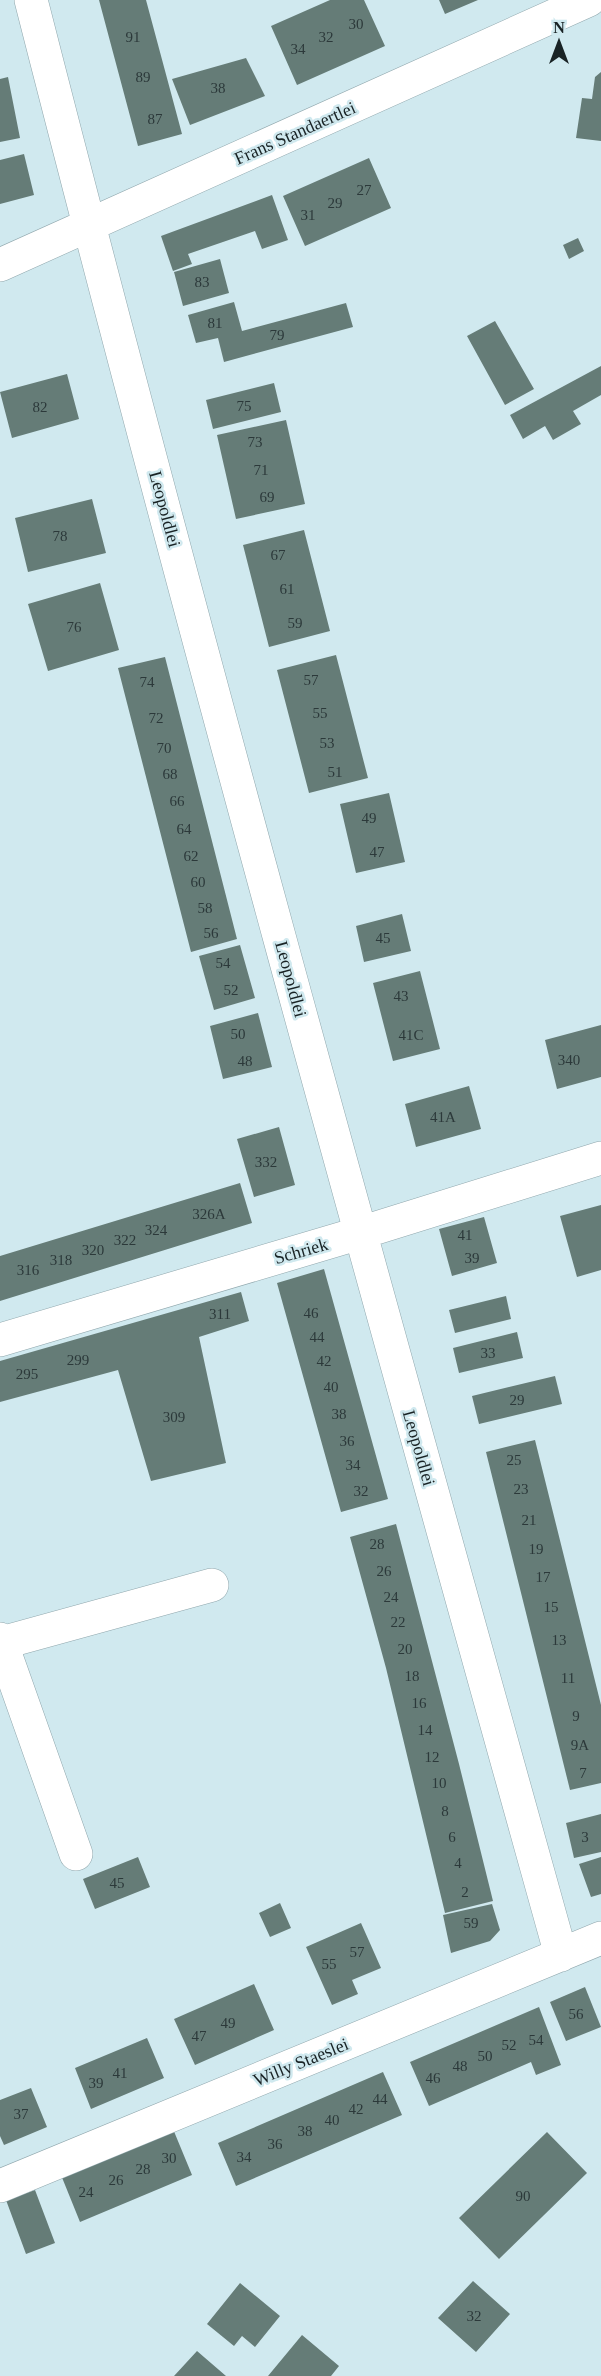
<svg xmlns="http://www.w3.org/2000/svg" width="601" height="2376" font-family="Georgia,serif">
<rect width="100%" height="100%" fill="#d0e9ef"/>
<path fill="#657c77" d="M 99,0 L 146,0 L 182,134 L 138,146 Z
M 330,0 L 364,0 L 385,46 L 297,85 L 271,26 Z
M 439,0 L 478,0 L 445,14 Z
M 246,58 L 265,96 L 190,125 L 172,79 Z
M 601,72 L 601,141 L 576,138 L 582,98 L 592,99 L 595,77 Z
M 8,77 L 20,138 L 0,142 L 0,79 Z
M 24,154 L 34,195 L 0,204 L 0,160 Z
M 369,158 L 391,208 L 305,246 L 283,196 Z
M 272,195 L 288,240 L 262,249 L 255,231 L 188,254 L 192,264 L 173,271 L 161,236 Z
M 578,238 L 584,251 L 569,259 L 563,245 Z
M 220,259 L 229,293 L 183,306 L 174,272 Z
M 234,302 L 242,331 L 346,303 L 353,327 L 224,362 L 218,338 L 196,343 L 188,315 Z
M 495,321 L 534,389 L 505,405 L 467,336 Z
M 601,366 L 601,395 L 573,411 L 581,424 L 553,440 L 545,426 L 523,439 L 510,415 Z
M 67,374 L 79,419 L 12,438 L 0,392 Z
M 274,383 L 281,412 L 213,429 L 206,400 Z
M 286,420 L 305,504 L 236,519 L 217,435 Z
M 92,499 L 106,553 L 28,572 L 15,518 Z
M 304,530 L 330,631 L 269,647 L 243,545 Z
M 100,583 L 119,650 L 48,671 L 28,604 Z
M 336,655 L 368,778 L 309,793 L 277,670 Z
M 165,657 L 237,939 L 191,952 L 118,668 Z
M 389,793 L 405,862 L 356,873 L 340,804 Z
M 402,914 L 411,951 L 364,962 L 356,926 Z
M 240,945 L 255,998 L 214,1010 L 199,956 Z
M 420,971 L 440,1049 L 393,1061 L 373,983 Z
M 258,1013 L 272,1067 L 223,1079 L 210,1026 Z
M 601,1025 L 601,1077 L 557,1089 L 545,1040 Z
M 469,1086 L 481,1129 L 416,1147 L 405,1104 Z
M 279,1127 L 295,1185 L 254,1197 L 237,1139 Z
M 240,1183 L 252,1223 L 0,1301 L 0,1256 Z
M 601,1205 L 601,1270 L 577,1277 L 560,1216 Z
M 484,1217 L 497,1263 L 452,1276 L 439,1229 Z
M 324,1269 L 388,1499 L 341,1512 L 277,1283 Z
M 241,1292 L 249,1321 L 199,1337 L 226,1463 L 151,1481 L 118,1370 L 0,1402 L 0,1361 Z
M 506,1296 L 511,1319 L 455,1333 L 449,1310 Z
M 517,1332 L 523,1358 L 459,1373 L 453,1348 Z
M 555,1376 L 562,1404 L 479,1424 L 472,1396 Z
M 535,1440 L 601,1705 L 601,1783 L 570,1790 L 486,1452 Z
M 396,1524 L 459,1764 L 493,1901 L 445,1913 L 386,1668 L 350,1537 Z
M 601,1814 L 601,1852 L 574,1858 L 566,1823 Z
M 138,1857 L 150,1887 L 95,1909 L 83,1879 Z
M 601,1857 L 601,1894 L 591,1897 L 579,1864 Z
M 280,1903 L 291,1928 L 270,1937 L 259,1913 Z
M 492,1904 L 500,1930 L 490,1941 L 451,1953 L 443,1915 Z
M 361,1923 L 381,1968 L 352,1980 L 358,1994 L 332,2005 L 306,1947 Z
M 254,1984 L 274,2030 L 195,2065 L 174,2019 Z
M 585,1987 L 601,2027 L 566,2041 L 550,2002 Z
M 539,2007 L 561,2065 L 536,2075 L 531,2062 L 429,2106 L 410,2062 Z
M 147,2038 L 164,2078 L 91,2109 L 75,2068 Z
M 383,2072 L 402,2115 L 236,2186 L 218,2143 Z
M 31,2088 L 47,2127 L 4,2145 L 0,2136 L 0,2100 Z
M 173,2129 L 192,2175 L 80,2222 L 61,2175 Z
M 547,2132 L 587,2173 L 499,2259 L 459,2218 Z
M 35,2190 L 55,2243 L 26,2254 L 6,2200 Z
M 473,2281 L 510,2314 L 476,2352 L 438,2318 Z
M 240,2283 L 280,2316 L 255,2347 L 242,2336 L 234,2346 L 207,2324 Z
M 302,2335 L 339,2366 L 331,2376 L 268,2376 Z
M 197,2351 L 226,2376 L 174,2376 Z"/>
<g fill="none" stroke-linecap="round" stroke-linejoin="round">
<g stroke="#90a7ad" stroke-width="34">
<path id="minor" d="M 31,0 C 198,654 380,1305 561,1955
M 0,265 L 589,0
M 0,1340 L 360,1233 L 601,1158
M 0,1639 L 76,1854
M 1,1643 L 212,1585
M 0,2186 L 601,1938"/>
</g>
<use href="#minor" stroke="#fff" stroke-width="33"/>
</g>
<g text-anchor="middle" stroke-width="5" stroke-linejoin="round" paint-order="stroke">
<g font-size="15" fill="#2c393a">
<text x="356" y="29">30</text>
<text x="133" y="42">91</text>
<text x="326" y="42">32</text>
<text x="298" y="54">34</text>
<text x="143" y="82">89</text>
<text x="218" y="93">38</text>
<text x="155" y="124">87</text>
<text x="364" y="195">27</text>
<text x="335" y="208">29</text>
<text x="308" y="220">31</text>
<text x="202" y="287">83</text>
<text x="215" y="328">81</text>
<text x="277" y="340">79</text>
<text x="244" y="411">75</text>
<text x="40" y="412">82</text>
<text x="255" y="447">73</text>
<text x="261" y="475">71</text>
<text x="267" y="502">69</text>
<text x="60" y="541">78</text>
<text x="278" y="560">67</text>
<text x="287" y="594">61</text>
<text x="295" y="628">59</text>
<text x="74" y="632">76</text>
<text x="311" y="685">57</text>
<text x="147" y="687">74</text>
<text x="320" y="718">55</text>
<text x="156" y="723">72</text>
<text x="327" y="748">53</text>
<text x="164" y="753">70</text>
<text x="335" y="777">51</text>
<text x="170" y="779">68</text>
<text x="177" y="806">66</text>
<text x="369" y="823">49</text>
<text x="184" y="834">64</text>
<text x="377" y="857">47</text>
<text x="191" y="861">62</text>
<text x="198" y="887">60</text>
<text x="205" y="913">58</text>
<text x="211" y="938">56</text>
<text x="383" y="943">45</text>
<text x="223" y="968">54</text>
<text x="231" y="995">52</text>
<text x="401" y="1001">43</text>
<text x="238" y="1039">50</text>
<text x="411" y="1040">41C</text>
<text x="569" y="1065">340</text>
<text x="245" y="1066">48</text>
<text x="443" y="1122">41A</text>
<text x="266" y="1167">332</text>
<text x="209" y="1219">326A</text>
<text x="156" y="1235">324</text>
<text x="465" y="1240">41</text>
<text x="125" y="1245">322</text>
<text x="93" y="1255">320</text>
<text x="472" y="1263">39</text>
<text x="61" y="1265">318</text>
<text x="28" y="1275">316</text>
<text x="311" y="1318">46</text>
<text x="220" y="1319">311</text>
<text x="317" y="1342">44</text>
<text x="488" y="1358">33</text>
<text x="78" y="1365">299</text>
<text x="324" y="1366">42</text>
<text x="27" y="1379">295</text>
<text x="331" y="1392">40</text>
<text x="517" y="1405">29</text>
<text x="339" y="1419">38</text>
<text x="174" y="1422">309</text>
<text x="347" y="1446">36</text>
<text x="514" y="1465">25</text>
<text x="353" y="1470">34</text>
<text x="521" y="1494">23</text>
<text x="361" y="1496">32</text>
<text x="529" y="1525">21</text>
<text x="377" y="1549">28</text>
<text x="536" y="1554">19</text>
<text x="384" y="1576">26</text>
<text x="543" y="1582">17</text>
<text x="391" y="1602">24</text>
<text x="551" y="1612">15</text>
<text x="398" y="1627">22</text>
<text x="559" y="1645">13</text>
<text x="405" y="1654">20</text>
<text x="412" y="1681">18</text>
<text x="568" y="1683">11</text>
<text x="419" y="1708">16</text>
<text x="576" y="1721">9</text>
<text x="425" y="1735">14</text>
<text x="580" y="1750">9A</text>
<text x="432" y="1762">12</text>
<text x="583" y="1778">7</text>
<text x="439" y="1788">10</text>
<text x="445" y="1816">8</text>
<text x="452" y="1842">6</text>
<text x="585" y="1842">3</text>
<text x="458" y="1868">4</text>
<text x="117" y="1888">45</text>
<text x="465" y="1897">2</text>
<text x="471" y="1928">59</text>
<text x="357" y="1957">57</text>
<text x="329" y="1969">55</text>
<text x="576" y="2019">56</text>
<text x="228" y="2028">49</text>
<text x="199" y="2041">47</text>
<text x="536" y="2045">54</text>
<text x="509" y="2050">52</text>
<text x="485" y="2061">50</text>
<text x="460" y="2071">48</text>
<text x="120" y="2078">41</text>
<text x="433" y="2083">46</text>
<text x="96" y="2088">39</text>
<text x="380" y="2104">44</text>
<text x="356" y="2114">42</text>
<text x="21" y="2119">37</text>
<text x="332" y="2125">40</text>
<text x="305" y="2136">38</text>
<text x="275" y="2149">36</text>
<text x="244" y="2162">34</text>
<text x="169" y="2163">30</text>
<text x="143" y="2174">28</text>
<text x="116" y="2185">26</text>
<text x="86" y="2197">24</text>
<text x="523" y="2201">90</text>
<text x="474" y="2321">32</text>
</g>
<g font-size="18" fill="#192325" stroke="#d0e9ef">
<text transform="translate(295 133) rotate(-24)" y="6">Frans Standaertlei</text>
<text transform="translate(165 509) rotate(75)" y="6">Leopoldlei</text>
<text transform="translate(291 979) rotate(75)" y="6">Leopoldlei</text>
<text transform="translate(301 1251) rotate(-16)" y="6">Schriek</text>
<text transform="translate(419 1448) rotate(74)" y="6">Leopoldlei</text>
<text transform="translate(301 2062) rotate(-22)" y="6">Willy Staeslei</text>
</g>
</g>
<g transform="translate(559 42)" stroke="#d0e9ef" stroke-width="4.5" paint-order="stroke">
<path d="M0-4.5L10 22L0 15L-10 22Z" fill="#192325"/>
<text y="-9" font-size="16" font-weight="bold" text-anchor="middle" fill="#192325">N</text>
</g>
</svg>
